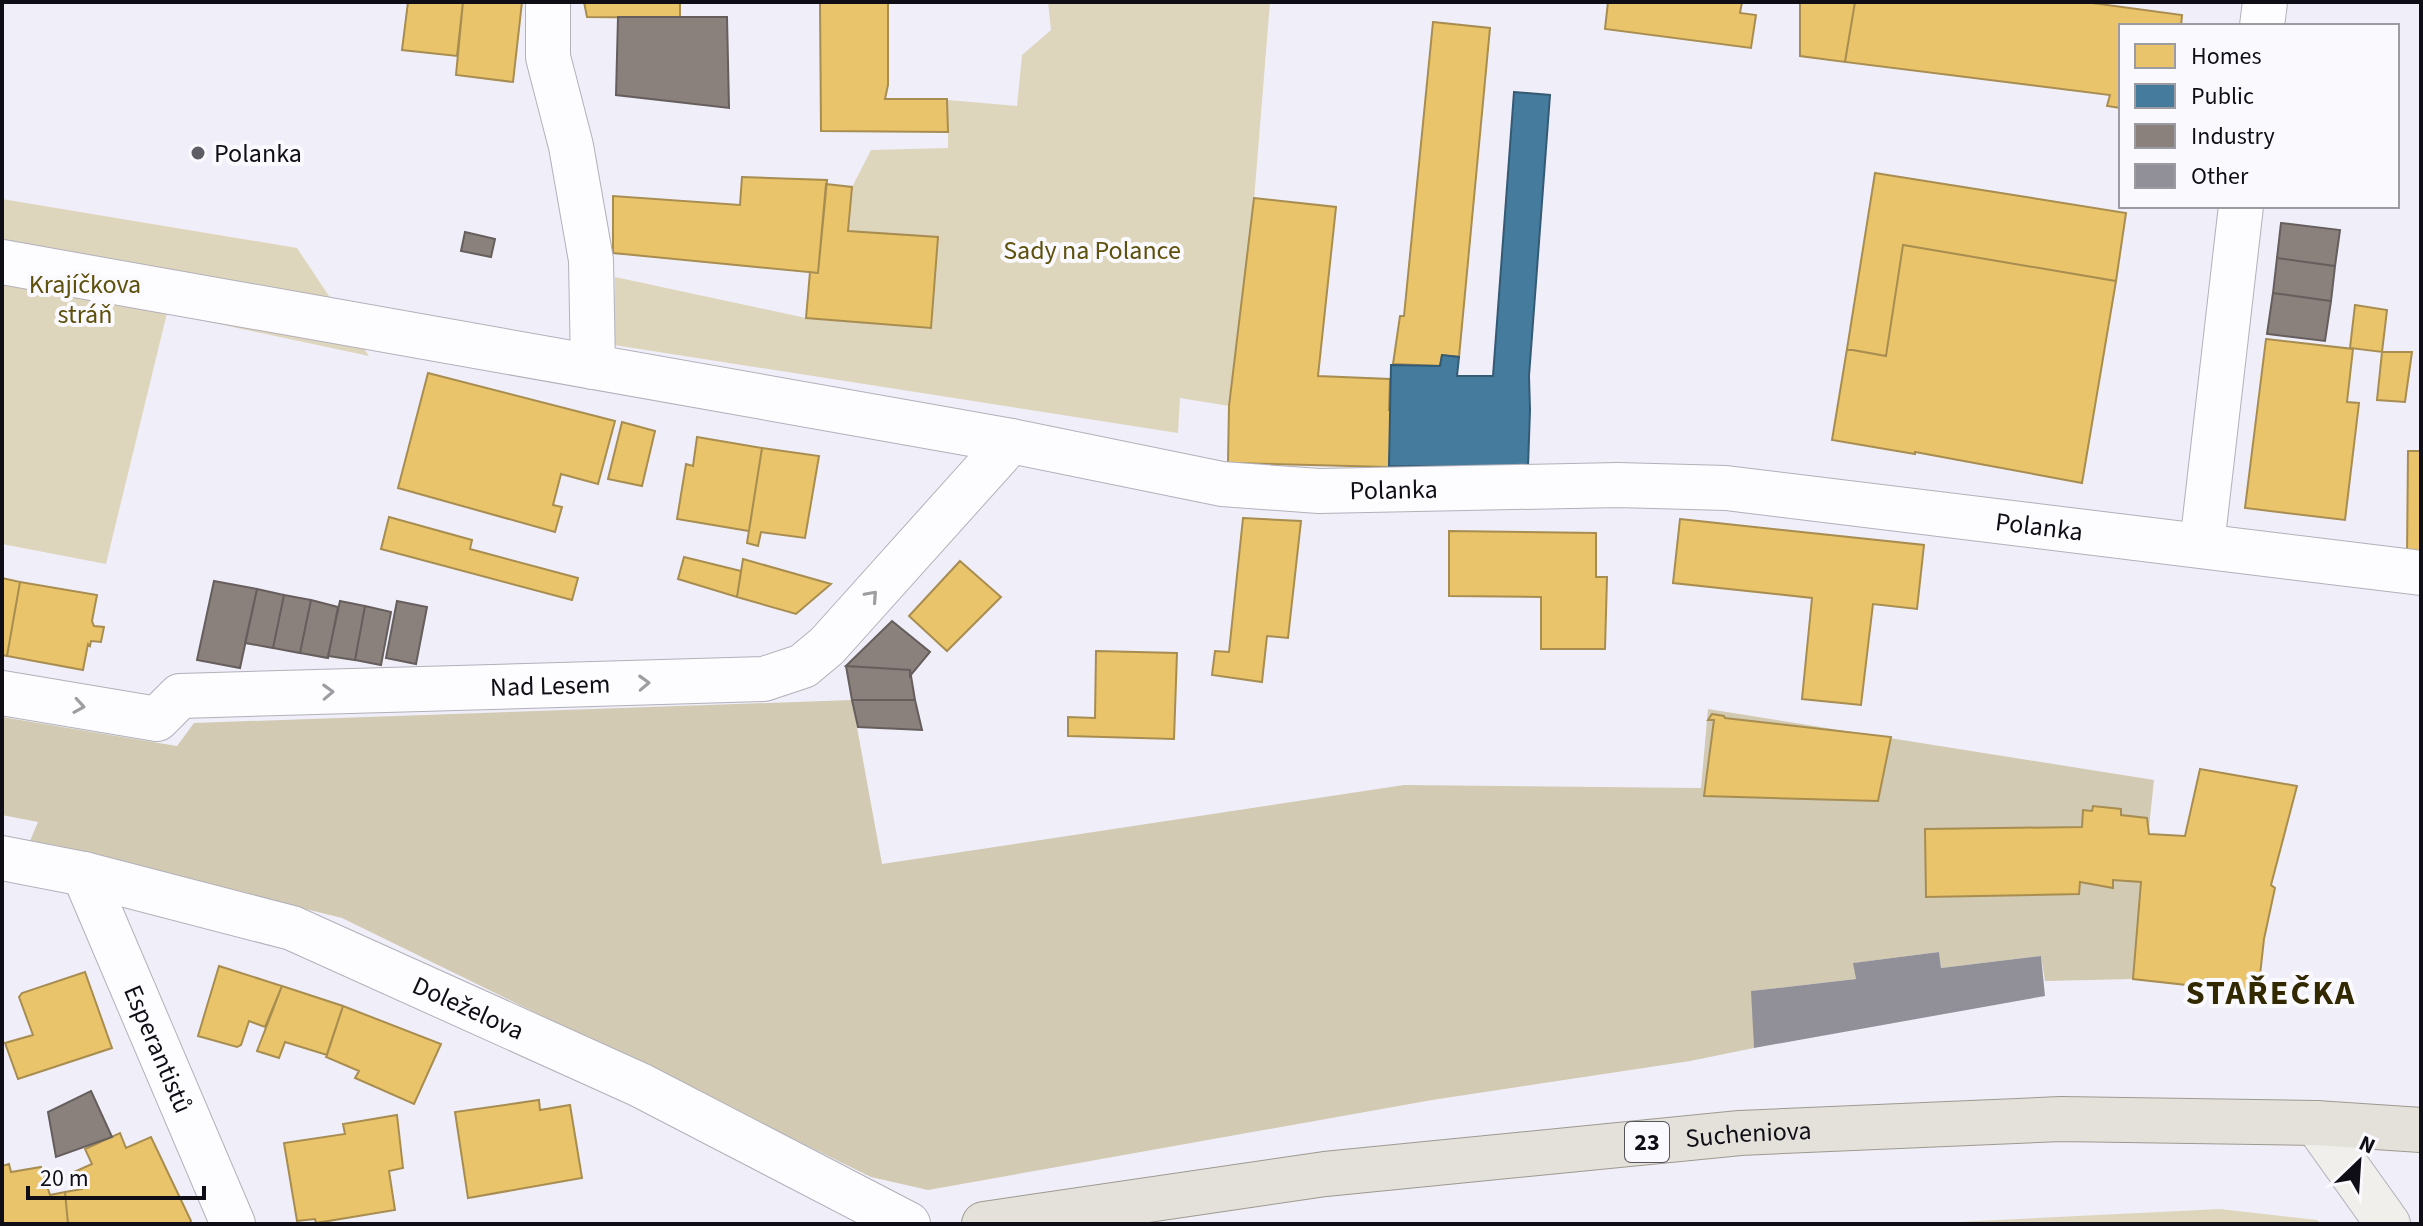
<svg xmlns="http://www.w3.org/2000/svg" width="2423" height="1226" font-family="'Source Sans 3',sans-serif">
<rect width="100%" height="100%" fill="#f0eef9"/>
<path fill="#ded6bc" d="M 1048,2 L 1270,2 L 1254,200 L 1229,406 L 1180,398 L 1178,433 L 614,345 L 615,277 L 811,319 L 930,328 L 938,237 L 848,231 L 852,187 L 871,150 L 948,148 L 948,100 L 1017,106 L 1022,55 L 1051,30 Z
M 2,199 L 297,248 L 369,356 L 167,313 L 106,564 L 2,544 Z
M 2220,1209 L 2317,1220 L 2322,1224 L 1915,1224 Z"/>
<path fill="#d2cab2" d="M 852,700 L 882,864 L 1404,785 L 1701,788 L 1708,709 L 2154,780 L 2133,979 L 2045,981 L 2041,956 L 1941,968 L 1939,952 L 1854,963 L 1856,979 L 1752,991 L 1754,1048 L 1690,1061 L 1432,1100 L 928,1190 L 871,1177 L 342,918 L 30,841 L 38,822 L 2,815 L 2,717 L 177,746 L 194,723 Z"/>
<path fill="#e9c46a" stroke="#a88d51" stroke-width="2" d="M 408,2 L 463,2 L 457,56 L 402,50 Z
M 463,2 L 522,2 L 513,82 L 456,75 Z
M 584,2 L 680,2 L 680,18 L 587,17 Z
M 820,2 L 888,2 L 888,85 L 885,99 L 947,99 L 948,132 L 821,131 Z
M 1608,2 L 1742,2 L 1740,13 L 1756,15 L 1751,48 L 1605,29 Z
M 1800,2 L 1855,2 L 1845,62 L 1800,56 Z
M 1855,2 L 2085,2 L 2182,15 L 2181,26 L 2121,26 L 2121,108 L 2107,106 L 2110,95 L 1845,62 Z
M 1433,22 L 1490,28 L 1459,357 L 1442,355 L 1440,366 L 1393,364 L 1400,316 L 1404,316 Z
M 1875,173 L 2126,213 L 2116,281 L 1903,245 L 1886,356 L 1847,349 Z
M 742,177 L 827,180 L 818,273 L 613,253 L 613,196 L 740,205 Z
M 826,184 L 852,187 L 848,231 L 938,237 L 931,328 L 806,318 L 810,272 L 818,273 Z
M 1254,198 L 1336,207 L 1318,376 L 1390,379 L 1389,410 L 1392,410 L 1389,467 L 1228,463 L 1229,406 Z
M 1903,245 L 2116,281 L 2082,483 L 1915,452 L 1915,454 L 1832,440 L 1847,349 L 1886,356 Z
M 2355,305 L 2387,310 L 2382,352 L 2350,348 Z
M 2266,339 L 2353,349 L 2347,402 L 2359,403 L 2345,520 L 2245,508 Z
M 2382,352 L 2412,352 L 2405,402 L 2377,400 Z
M 428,373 L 615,421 L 598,484 L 561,474 L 553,505 L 562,507 L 555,532 L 398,488 Z
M 622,422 L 655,431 L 642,486 L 608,479 Z
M 697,437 L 762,448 L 749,531 L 677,519 L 686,464 L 693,466 Z
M 762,448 L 819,456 L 805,538 L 761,532 L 758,546 L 747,543 Z
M 2408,451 L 2421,451 L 2421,557 L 2407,557 Z
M 389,517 L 472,540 L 470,549 L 578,578 L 572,600 L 381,549 Z
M 1243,518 L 1301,521 L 1288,638 L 1267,636 L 1262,682 L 1212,675 L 1215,651 L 1229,652 Z
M 1680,519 L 1924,545 L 1917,609 L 1873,604 L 1861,705 L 1802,699 L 1812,598 L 1673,583 Z
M 1449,531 L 1596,533 L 1596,577 L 1607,577 L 1605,649 L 1541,649 L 1541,597 L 1449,596 Z
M 684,557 L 741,571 L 737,597 L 678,579 Z
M 743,559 L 831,584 L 796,614 L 737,597 Z
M 960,561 L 1001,597 L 947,651 L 909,616 Z
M 2,578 L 20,582 L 7,656 L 2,655 Z
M 20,582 L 97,595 L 92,621 L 94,626 L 104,627 L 101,642 L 91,641 L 90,646 L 88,644 L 83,670 L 7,656 Z
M 1096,651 L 1177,653 L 1174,739 L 1068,736 L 1068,717 L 1095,718 Z
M 1712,714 L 1724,716 L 1725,718 L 1891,737 L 1878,801 L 1704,796 L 1714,720 L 1708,720 Z
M 2200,769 L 2297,786 L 2271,885 L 2275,888 L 2264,939 L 2258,993 L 2133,979 L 2141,882 L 2113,880 L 2113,888 L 2080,882 L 2079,894 L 1926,897 L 1925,829 L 2082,827 L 2083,810 L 2092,811 L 2093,806 L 2121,809 L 2121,815 L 2147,818 L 2149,834 L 2185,836 Z
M 219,966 L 282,986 L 265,1027 L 249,1021 L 241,1045 L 237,1047 L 198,1036 Z
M 85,972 L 112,1048 L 18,1079 L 5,1043 L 33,1035 L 19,997 L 22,993 Z
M 282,986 L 343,1006 L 327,1055 L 285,1042 L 279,1058 L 257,1051 Z
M 343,1006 L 441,1044 L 414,1104 L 355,1078 L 359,1071 L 326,1057 Z
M 539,1100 L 540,1110 L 570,1105 L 582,1178 L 468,1198 L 455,1112 Z
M 397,1115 L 403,1168 L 389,1171 L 395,1210 L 316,1223 L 315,1219 L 297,1221 L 284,1143 L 345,1134 L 343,1124 Z
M 120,1133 L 126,1148 L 151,1137 L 191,1221 L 189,1224 L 68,1224 L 65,1192 L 82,1189 L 74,1172 L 92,1164 L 85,1149 Z
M 9,1164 L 11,1172 L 41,1167 L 50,1195 L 65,1192 L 68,1224 L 2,1224 L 2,1166 Z"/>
<path fill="#457b9d" stroke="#355a74" stroke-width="2" d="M 1514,92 L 1550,95 L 1529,376 L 1530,410 L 1528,467 L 1389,466 L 1391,365 L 1440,366 L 1442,355 L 1459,357 L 1457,376 L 1493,376 Z"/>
<path fill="#8a817c" stroke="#655e5d" stroke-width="2" d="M 618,17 L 727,17 L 729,108 L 616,95 Z
M 2281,223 L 2340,230 L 2335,266 L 2277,258 Z
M 465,232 L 495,239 L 491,257 L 461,251 Z
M 2277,258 L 2335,266 L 2331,301 L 2273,293 Z
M 2273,293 L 2331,301 L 2325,341 L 2267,334 Z
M 214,581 L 257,589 L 240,668 L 197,660 Z
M 257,589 L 284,595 L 273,648 L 245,643 Z
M 284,595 L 311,600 L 300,653 L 273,648 Z
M 311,600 L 338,607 L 328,658 L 300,653 Z
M 340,601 L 365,606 L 355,660 L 328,656 Z
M 397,601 L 427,607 L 416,664 L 386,658 Z
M 365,606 L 391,612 L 381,665 L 355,660 Z
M 892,621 L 930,652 L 910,676 L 910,670 L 846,666 Z
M 846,666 L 910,670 L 915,700 L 852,700 Z
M 852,700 L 915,700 L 922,730 L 858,727 Z
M 91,1091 L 112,1137 L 56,1157 L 48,1112 Z"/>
<path fill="#919098" d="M 1939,952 L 1941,968 L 2041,956 L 2045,996 L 1754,1048 L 1751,991 L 1856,979 L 1853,963 Z"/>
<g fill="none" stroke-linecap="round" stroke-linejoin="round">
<g stroke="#b2b0b9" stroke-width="46">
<g id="street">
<path d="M 548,2 L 548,57 L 571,146 L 591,260 L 593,367"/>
<path d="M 2262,26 L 2265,2"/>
<path id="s1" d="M 2,262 L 1011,441 L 1222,484 L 1319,491 L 1618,485 L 1726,488 L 2421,573"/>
<path d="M 2202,545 L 2241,206"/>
<path id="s2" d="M 2,693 L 157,719 L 180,696 L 764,679 L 803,666 L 827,646 L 1011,441"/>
<path id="s3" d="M 2,858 L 84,874 L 292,928 L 640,1085 L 908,1224"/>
<path id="s4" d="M 84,874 L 233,1224"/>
</g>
</g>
<g stroke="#b2b0b9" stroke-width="46">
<path id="secondary" d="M 2316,1123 L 2388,1224"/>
</g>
<g stroke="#9e998f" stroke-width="46">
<g id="primary">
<path id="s5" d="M 984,1224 L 1325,1174 L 1740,1133 L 2061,1119 L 2316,1123 L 2421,1130"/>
</g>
</g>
<use href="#street" stroke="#fdfcfe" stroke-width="44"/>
<use href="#secondary" stroke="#f0efeb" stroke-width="44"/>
<use href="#primary" stroke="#e3e1da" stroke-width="44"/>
</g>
<defs><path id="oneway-chevron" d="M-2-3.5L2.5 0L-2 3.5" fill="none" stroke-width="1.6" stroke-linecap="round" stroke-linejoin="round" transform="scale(2)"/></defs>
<g stroke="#9e9da1">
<use href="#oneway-chevron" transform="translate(872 596) rotate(-48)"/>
<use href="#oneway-chevron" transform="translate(644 683) rotate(-2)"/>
<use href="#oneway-chevron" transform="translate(328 692) rotate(-2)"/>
<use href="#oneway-chevron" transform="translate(79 706) rotate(9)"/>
</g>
<circle fill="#5e5c65" stroke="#faf9fe" stroke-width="3" cx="198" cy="153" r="8"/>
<g text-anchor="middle" stroke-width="8" stroke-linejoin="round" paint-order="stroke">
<rect fill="#faf9fe" stroke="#56545c" stroke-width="2" x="1625" y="1122" width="44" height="40" rx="6"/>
<g font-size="24" font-weight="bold" fill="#0f0e16">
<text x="1647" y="1150">23</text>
</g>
<g font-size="26" fill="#0f0e16" stroke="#faf9fe" text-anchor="start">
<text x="214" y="162">Polanka</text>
</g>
<g font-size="26" fill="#5e500d" stroke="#faf9fe">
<text x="1092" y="259">Sady na Polance</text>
<text x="85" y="293">Krajíčkova<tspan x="85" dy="30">stráň</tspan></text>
</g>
<g font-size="26" fill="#0f0e16" stroke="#faf9fe">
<text dy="9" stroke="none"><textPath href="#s1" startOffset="1412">Polanka</textPath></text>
<text dy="9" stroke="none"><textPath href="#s1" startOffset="2060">Polanka</textPath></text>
<text dy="9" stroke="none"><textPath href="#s2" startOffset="560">Nad Lesem</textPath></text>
<text dy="9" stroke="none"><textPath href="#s3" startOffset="492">Doleželova</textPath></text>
<text dy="9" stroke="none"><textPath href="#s4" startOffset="190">Esperantistů</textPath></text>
<text dy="9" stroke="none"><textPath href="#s5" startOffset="770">Sucheniova</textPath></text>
</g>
<g font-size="34" font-weight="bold" letter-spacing="2" fill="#322900" stroke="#faf9fe">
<text x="2271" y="1004">STAŘEČKA</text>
</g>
</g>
<rect width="2423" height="1226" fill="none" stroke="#0f0e16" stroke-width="8"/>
<rect x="2119" y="24" width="280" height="184" fill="#faf9fe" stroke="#9c9ba1" stroke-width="2"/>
<rect x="2135" y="44" width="40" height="24" fill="#e9c46a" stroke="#9c9ba1" stroke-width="2"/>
<text x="2191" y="64" font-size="24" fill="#0f0e16">Homes</text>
<rect x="2135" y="84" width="40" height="24" fill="#457b9d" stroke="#9c9ba1" stroke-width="2"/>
<text x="2191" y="104" font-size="24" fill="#0f0e16">Public</text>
<rect x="2135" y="124" width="40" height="24" fill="#8a817c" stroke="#9c9ba1" stroke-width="2"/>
<text x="2191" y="144" font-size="24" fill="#0f0e16">Industry</text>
<rect x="2135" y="164" width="40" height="24" fill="#919098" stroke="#9c9ba1" stroke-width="2"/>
<text x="2191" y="184" font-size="24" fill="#0f0e16">Other</text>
<g transform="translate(2359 1162) rotate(25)" stroke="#faf9fe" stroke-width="6" paint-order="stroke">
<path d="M0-6L14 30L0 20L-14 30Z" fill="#0f0e16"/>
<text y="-12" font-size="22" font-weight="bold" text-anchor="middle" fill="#0f0e16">N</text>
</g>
<path d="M28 1186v12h176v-12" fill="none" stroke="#0f0e16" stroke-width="4"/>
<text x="40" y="1186" font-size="24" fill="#0f0e16" stroke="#faf9fe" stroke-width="6" paint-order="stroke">20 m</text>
</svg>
